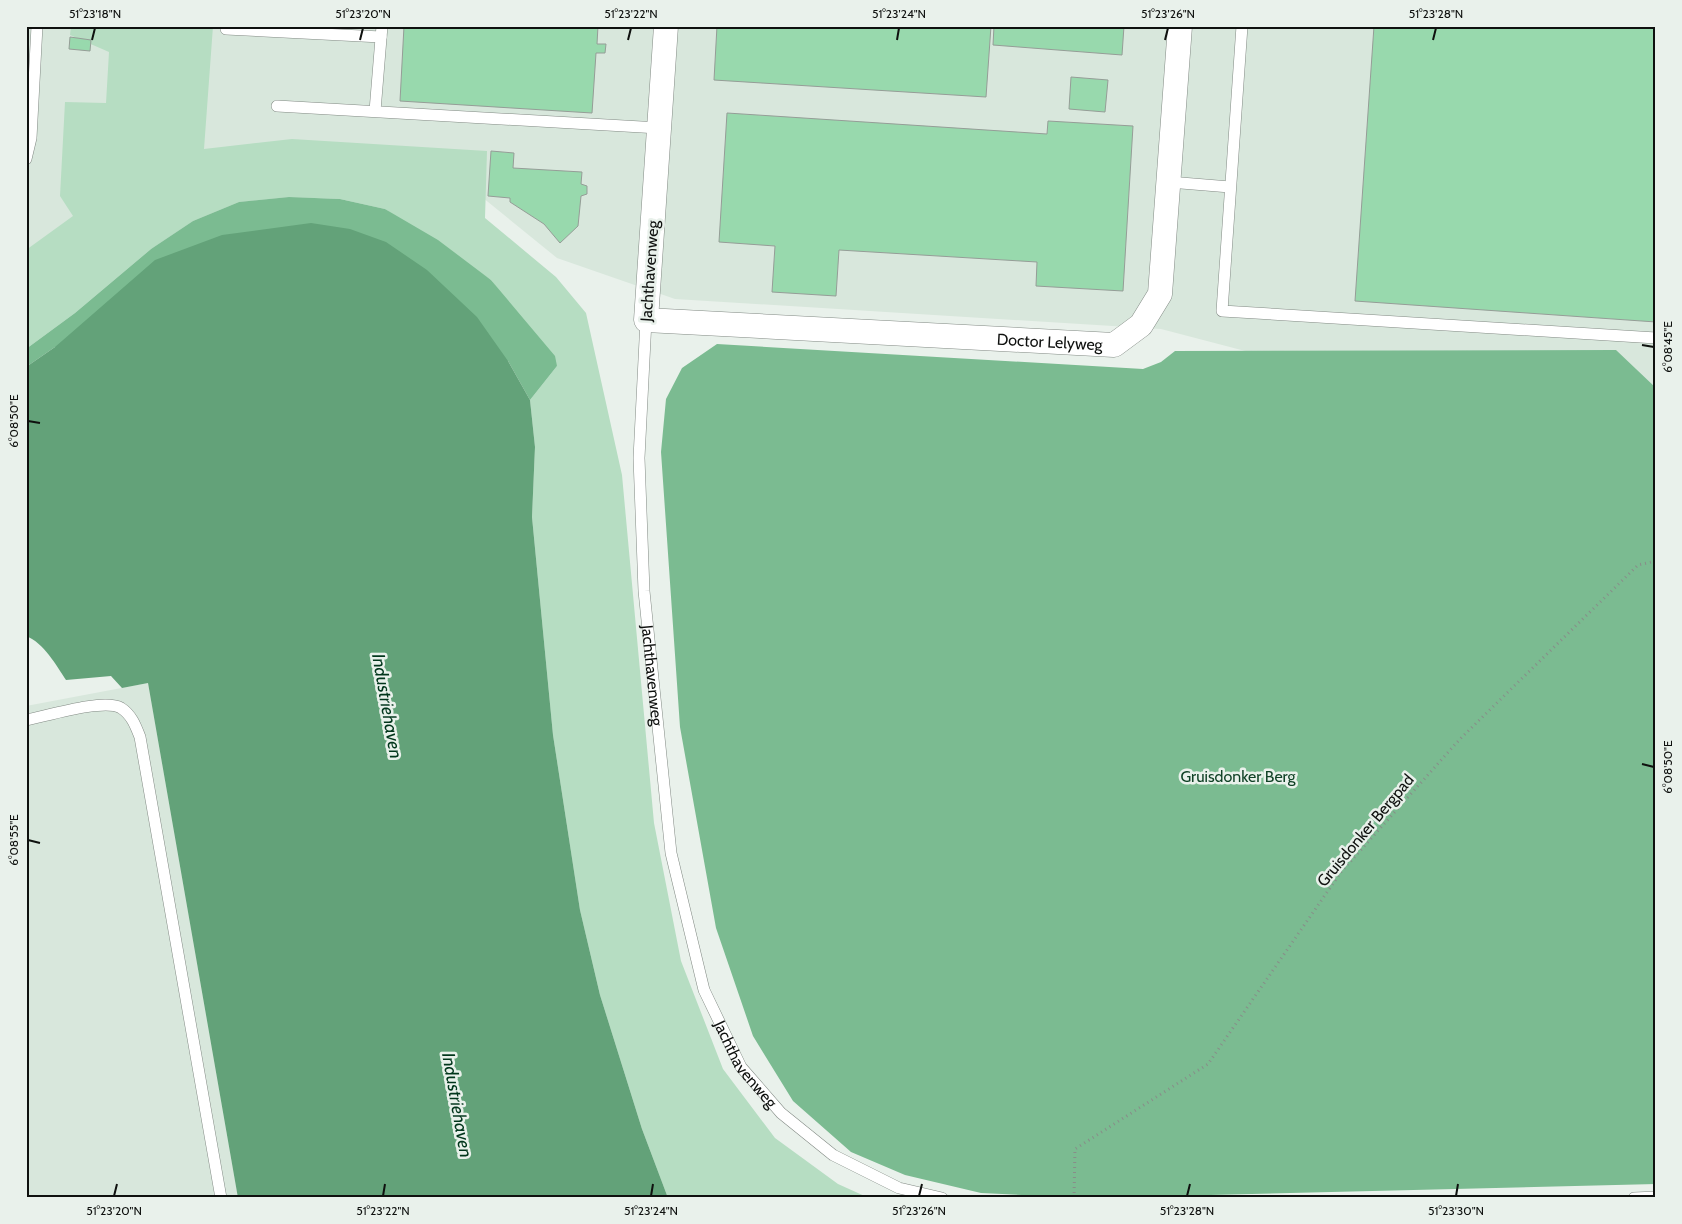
<svg xmlns="http://www.w3.org/2000/svg" width="1682" height="1224" font-family="Cabin,sans-serif">
<rect width="100%" height="100%" fill="#e9f1eb"/>
<path fill="#d8e7dc" d="M 26,26 L 1656,26 L 1656,456 L 1647,456 L 1161,329 L 675,299 L 557,258 L 435,159 L 26,288 Z
M 148,683 L 238,1198 L 26,1198 L 26,706 Z"/>
<path fill="#b6ddc2" d="M 71,26 L 213,26 L 204,149 L 292,139 L 487,151 L 485,218 L 556,277 L 586,313 L 622,475 L 654,823 L 681,961 L 723,1069 L 775,1138 L 838,1184 L 869,1198 L 668,1198 L 642,1129 L 600,995 L 580,910 L 553,735 L 532,517 L 535,447 L 530,400 L 557,366 L 491,280 L 385,209 L 340,199 L 289,197 L 239,202 L 193,221 L 151,249 L 75,313 L 26,349 L 26,250 L 73,216 L 60,196 L 65,102 L 106,103 L 109,52 L 70,35 Z"/>
<path fill="#7bbb91" d="M 289,197 L 340,199 L 385,209 L 438,240 L 491,280 L 555,356 L 557,366 L 530,400 L 508,361 L 55,347 L 26,367 L 26,349 L 75,313 L 151,249 L 193,221 L 239,202 Z
M 717,344 L 1143,369 L 1161,362 L 1175,351 L 1616,350 L 1656,388 L 1656,1184 L 1087,1198 L 981,1193 L 905,1175 L 851,1152 L 793,1101 L 753,1036 L 716,928 L 680,727 L 661,452 L 666,399 L 682,368 Z"/>
<path fill="#63a279" d="M 311,223 L 350,229 L 386,242 L 427,270 L 477,317 L 508,361 L 530,400 L 535,447 L 532,517 L 553,735 L 580,910 L 600,995 L 642,1129 L 668,1198 L 238,1198 L 148,683 L 122,688 L 111,676 L 66,680 C 56,665 44,643 26,636 L 26,367 L 55,347 L 155,260 L 222,235 Z"/>
<path fill="#98d9ad" stroke="#959d97" d="M 404,26 L 598,26 L 597,44 L 606,44 L 605,53 L 596,53 L 592,113 L 400,101 Z
M 717,26 L 991,26 L 986,97 L 714,80 Z
M 994,26 L 1124,26 L 1122,55 L 993,45 Z
M 1374,26 L 1656,26 L 1656,322 L 1355,301 Z
M 70,37 L 91,40 L 90,51 L 69,49 Z
M 1071,77 L 1108,80 L 1105,112 L 1069,109 Z
M 727,113 L 1047,134 L 1048,121 L 1133,126 L 1123,291 L 1036,286 L 1037,262 L 839,250 L 836,296 L 772,292 L 775,246 L 719,242 Z
M 491,151 L 514,153 L 513,168 L 582,172 L 581,184 L 587,186 L 587,194 L 581,196 L 578,226 L 560,243 L 544,224 L 510,202 L 510,198 L 488,196 Z"/>
<g fill="none" stroke-linecap="round" stroke-linejoin="round">
<g stroke="#828a84" stroke-width="12">
<g id="lane">
<path d="M 1242,26 L 1222,311 L 1656,338"/>
<path d="M 226,29 L 381,37"/>
<path d="M 277,106 L 659,128"/>
<path d="M 375,111 L 382,26"/>
<path d="M 26,159 L 31,138 L 37,26"/>
<path d="M 1169,182 L 1230,187"/>
<path id="s1" d="M 646,320 L 639,458 L 644,591 L 671,853 L 704,990 L 741,1067 L 781,1113 L 833,1155 L 899,1188 L 942,1198"/>
<path d="M 26,720 C 47,716 104,698 121,708 C 132,715 136,727 140,737 L 221,1198"/>
<path d="M 1634,1198 L 1656,1197"/>
</g>
</g>
<g stroke="#828a84" stroke-width="25">
<g id="street">
<path id="s2" d="M 666,26 L 646,320 L 1114,345 L 1141,325 L 1160,294 L 1180,26"/>
</g>
</g>
<path stroke="#888d89" stroke-width="3" stroke-dasharray="1 4" stroke-linecap="butt" d="M 1074,1198 L 1075,1149 L 1208,1064 L 1341,872 L 1460,739 L 1638,565 L 1656,561"/>
<use href="#lane" stroke="#fff" stroke-width="11"/>
<use href="#street" stroke="#fff" stroke-width="24"/>
</g>
<path fill="none" stroke="#0f110f" stroke-width="2" d="M 92,40 L 95,28M 360,40 L 363,28M 628,40 L 631,28M 897,40 L 899,28M 1165,40 L 1168,28M 1433,40 L 1436,28M 1642,345 L 1654,347M 28,421 L 40,423M 1642,764 L 1654,767M 28,840 L 40,843M 114,1196 L 117,1184M 383,1196 L 385,1184M 651,1196 L 653,1184M 919,1196 L 922,1184M 1187,1196 L 1190,1184M 1456,1196 L 1458,1184"/>
<g text-anchor="middle" stroke-width="5" stroke-linejoin="round" paint-order="stroke">
<g font-size="16" fill="#0f110f" stroke="#e9f1eb">
<text transform="translate(649 271) rotate(-86)" y="6">Jachthavenweg</text>
<text dy="6" stroke="none"><textPath href="#s2" startOffset="699">Doctor Lelyweg</textPath></text>
<text dy="6" stroke="none"><textPath href="#s1" startOffset="356">Jachthavenweg</textPath></text>
<text transform="translate(1365 830) rotate(-50)" y="6">Gruisdonker Bergpad</text>
<text dy="6" stroke="none"><textPath href="#s1" startOffset="761">Jachthavenweg</textPath></text>
</g>
<g font-size="16" fill="#104226" stroke="#e9f1eb">
<text x="1238" y="782">Gruisdonker Berg</text>
</g>
<g font-size="18" font-style="italic" fill="#01361b" stroke="#e9f1eb">
<text transform="translate(387 706) rotate(80)" y="6">Industriehaven</text>
<text transform="translate(457 1105) rotate(80)" y="6">Industriehaven</text>
</g>
</g>
<rect width="1682" height="1224" fill="none" stroke="#e9f1eb" stroke-width="55"/>
<rect x="28" y="28" width="1626" height="1168" fill="none" stroke="#0f110f" stroke-width="2"/>
<g font-size="12" text-anchor="middle" fill="#0f110f">
<text x="95" y="18">51°23'18"N</text>
<text x="363" y="18">51°23'20"N</text>
<text x="631" y="18">51°23'22"N</text>
<text x="899" y="18">51°23'24"N</text>
<text x="1168" y="18">51°23'26"N</text>
<text x="1436" y="18">51°23'28"N</text>
<text transform="translate(1668 347) rotate(-90)" y="4">6°08'45"E</text>
<text transform="translate(14 421) rotate(-90)" y="4">6°08'50"E</text>
<text transform="translate(1668 767) rotate(-90)" y="4">6°08'50"E</text>
<text transform="translate(14 840) rotate(-90)" y="4">6°08'55"E</text>
<text x="114" y="1215">51°23'20"N</text>
<text x="383" y="1215">51°23'22"N</text>
<text x="651" y="1215">51°23'24"N</text>
<text x="919" y="1215">51°23'26"N</text>
<text x="1187" y="1215">51°23'28"N</text>
<text x="1456" y="1215">51°23'30"N</text>
</g>
</svg>
